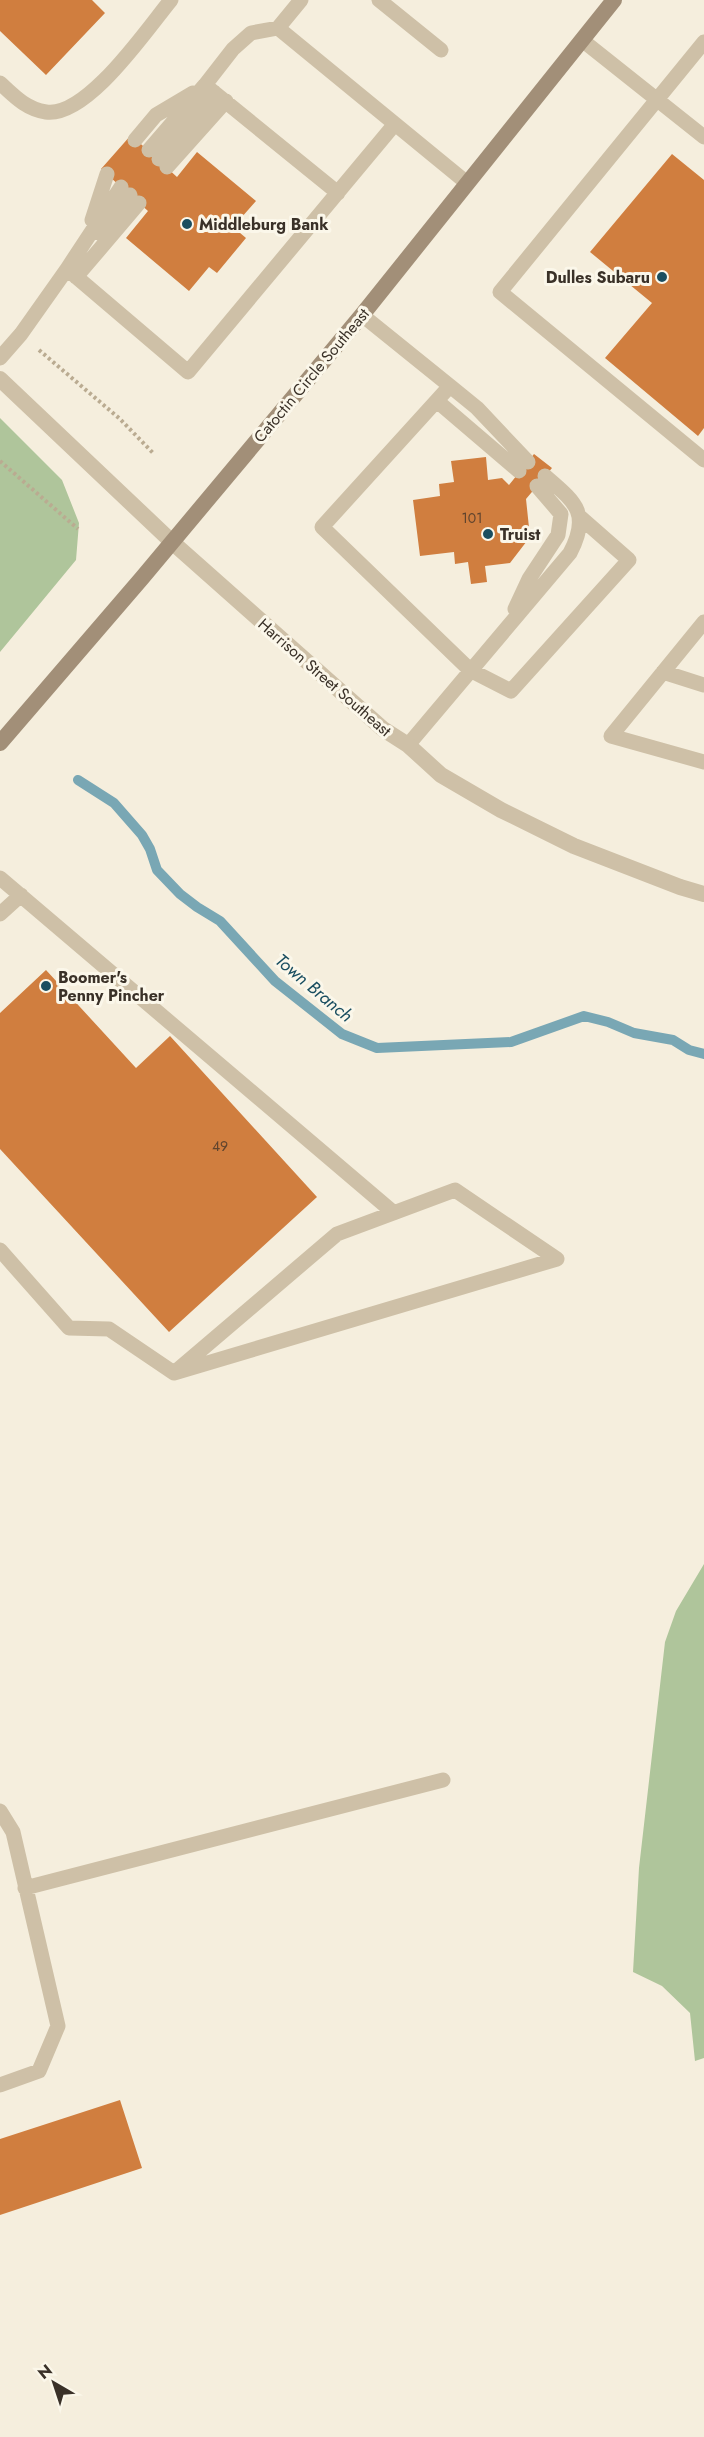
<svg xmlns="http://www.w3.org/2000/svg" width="704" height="2437" font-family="Jost,sans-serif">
<rect width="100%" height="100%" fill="#f5eedd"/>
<path fill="#afc59b" d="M 0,418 L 62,480 L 79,523 L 76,560 L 0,652 Z
M 704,1564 L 704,2058 L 695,2061 L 690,2013 L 662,1986 L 633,1972 L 639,1868 L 665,1642 L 676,1611 Z"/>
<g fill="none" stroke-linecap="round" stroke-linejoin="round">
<path stroke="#79a7b4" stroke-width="10" d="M 78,780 L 114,803 L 142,835 L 150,849 L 157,870 L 180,894 L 197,907 L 220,921 L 275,981 L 342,1034 L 377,1048 L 511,1042 L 584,1016 L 608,1022 L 634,1033 L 673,1040 L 689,1050 L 704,1054"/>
</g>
<path fill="#d07e3f" d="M 0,0 L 92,0 L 105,13 L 46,75 L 0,31 Z
M 131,135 L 177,177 L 197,152 L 256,201 L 233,227 L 246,238 L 217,273 L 209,267 L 189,291 L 126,238 L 148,211 L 101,169 Z
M 672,154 L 704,180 L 704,428 L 698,436 L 605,358 L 652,303 L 590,252 Z
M 534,454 L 552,468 L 526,499 L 530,537 L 510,563 L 485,566 L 487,582 L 471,584 L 468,562 L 455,564 L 454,552 L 420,556 L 413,500 L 440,496 L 439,484 L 454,482 L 451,461 L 486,457 L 488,480 L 502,478 L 509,485 Z
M 46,970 L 136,1068 L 170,1036 L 317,1197 L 169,1332 L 0,1149 L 0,1013 Z
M 120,2100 L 142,2168 L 0,2215 L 0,2139 Z"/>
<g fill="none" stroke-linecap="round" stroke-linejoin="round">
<path stroke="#baab91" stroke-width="4" stroke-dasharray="3 3" stroke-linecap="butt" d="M 39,350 L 120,419 L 154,454
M 0,461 L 78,529"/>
<path stroke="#cec0a7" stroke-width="15" d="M 379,0 L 441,50
M 278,28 L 301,0
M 582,40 L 704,137
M 704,42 L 500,292 L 704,460
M 0,83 C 14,96 26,109 46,112 C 87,118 147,29 171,0
M 205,85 L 338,193
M 135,140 L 156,115 L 193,93
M 149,150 L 205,85 L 233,49 L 251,33 L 278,28 L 467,183
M 159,159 L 214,92
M 167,167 L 226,101
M 92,220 L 107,174
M 101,234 L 130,195
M 67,269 L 121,187
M 76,277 L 139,203
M 362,315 L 450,386 L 322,527 L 470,670 L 511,691 L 629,560 L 580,517
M 0,358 L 21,334 L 67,269 L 188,372 L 394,125
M 450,386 L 477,408 L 528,462
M 437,401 L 519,471
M 515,609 L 529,579 L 558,535 L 561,514 L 537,486
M 704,622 L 611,736 L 704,762
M 663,672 L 704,685
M 408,745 L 570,553 C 591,513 575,502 545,476
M 0,878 L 394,1213
M 0,914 L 21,895
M 455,1190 L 557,1259 L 174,1373 L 337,1234 Z
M 0,1250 L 69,1328 L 109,1329 L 174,1373
M 0,1811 L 13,1832 L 58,2026 L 39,2071 L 0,2085
M 25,1888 L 443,1780"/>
<path stroke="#cec0a7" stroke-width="16" d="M 0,379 L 172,542 L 383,729 L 408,745 L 441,775 L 501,810 L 574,846 L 680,887 L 704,894"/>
<path stroke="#a28f78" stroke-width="16" d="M 0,743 L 142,578 L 362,315 L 614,0"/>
</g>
<g fill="#1a4e60" stroke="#fbf7ea" stroke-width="2">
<circle cx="187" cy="224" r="6"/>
<circle cx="662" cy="277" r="6"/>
<circle cx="488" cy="534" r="6"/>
<circle cx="46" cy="986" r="6"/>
</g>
<g text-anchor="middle" stroke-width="6" stroke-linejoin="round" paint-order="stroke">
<g font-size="14" fill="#60442e">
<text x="472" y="523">101</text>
<text x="220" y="1151">49</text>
</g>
<g font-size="16" font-weight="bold" fill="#3a3128" stroke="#fbf7ea" text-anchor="start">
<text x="199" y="230">Middleburg Bank</text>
<text x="650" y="283" text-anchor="end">Dulles Subaru</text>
<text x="500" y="540">Truist</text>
<text x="58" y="983">Boomer's<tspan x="58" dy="18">Penny Pincher</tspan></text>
</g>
<g font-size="16" fill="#3a3128" stroke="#fbf7ea">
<text transform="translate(311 375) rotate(-50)" y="6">Catoctin Circle Southeast</text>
<text transform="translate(325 677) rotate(41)" y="6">Harrison Street Southeast</text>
</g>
<g font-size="18" font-style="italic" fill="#1a4e60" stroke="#fbf7ea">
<text transform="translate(314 988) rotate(40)" y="6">Town Branch</text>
</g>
</g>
<g transform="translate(54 2383) rotate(321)" stroke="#fbf7ea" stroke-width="4.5" paint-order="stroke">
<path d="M0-4.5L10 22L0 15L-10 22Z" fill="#3a3128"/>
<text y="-9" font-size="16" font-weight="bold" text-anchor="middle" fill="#3a3128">N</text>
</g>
</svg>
